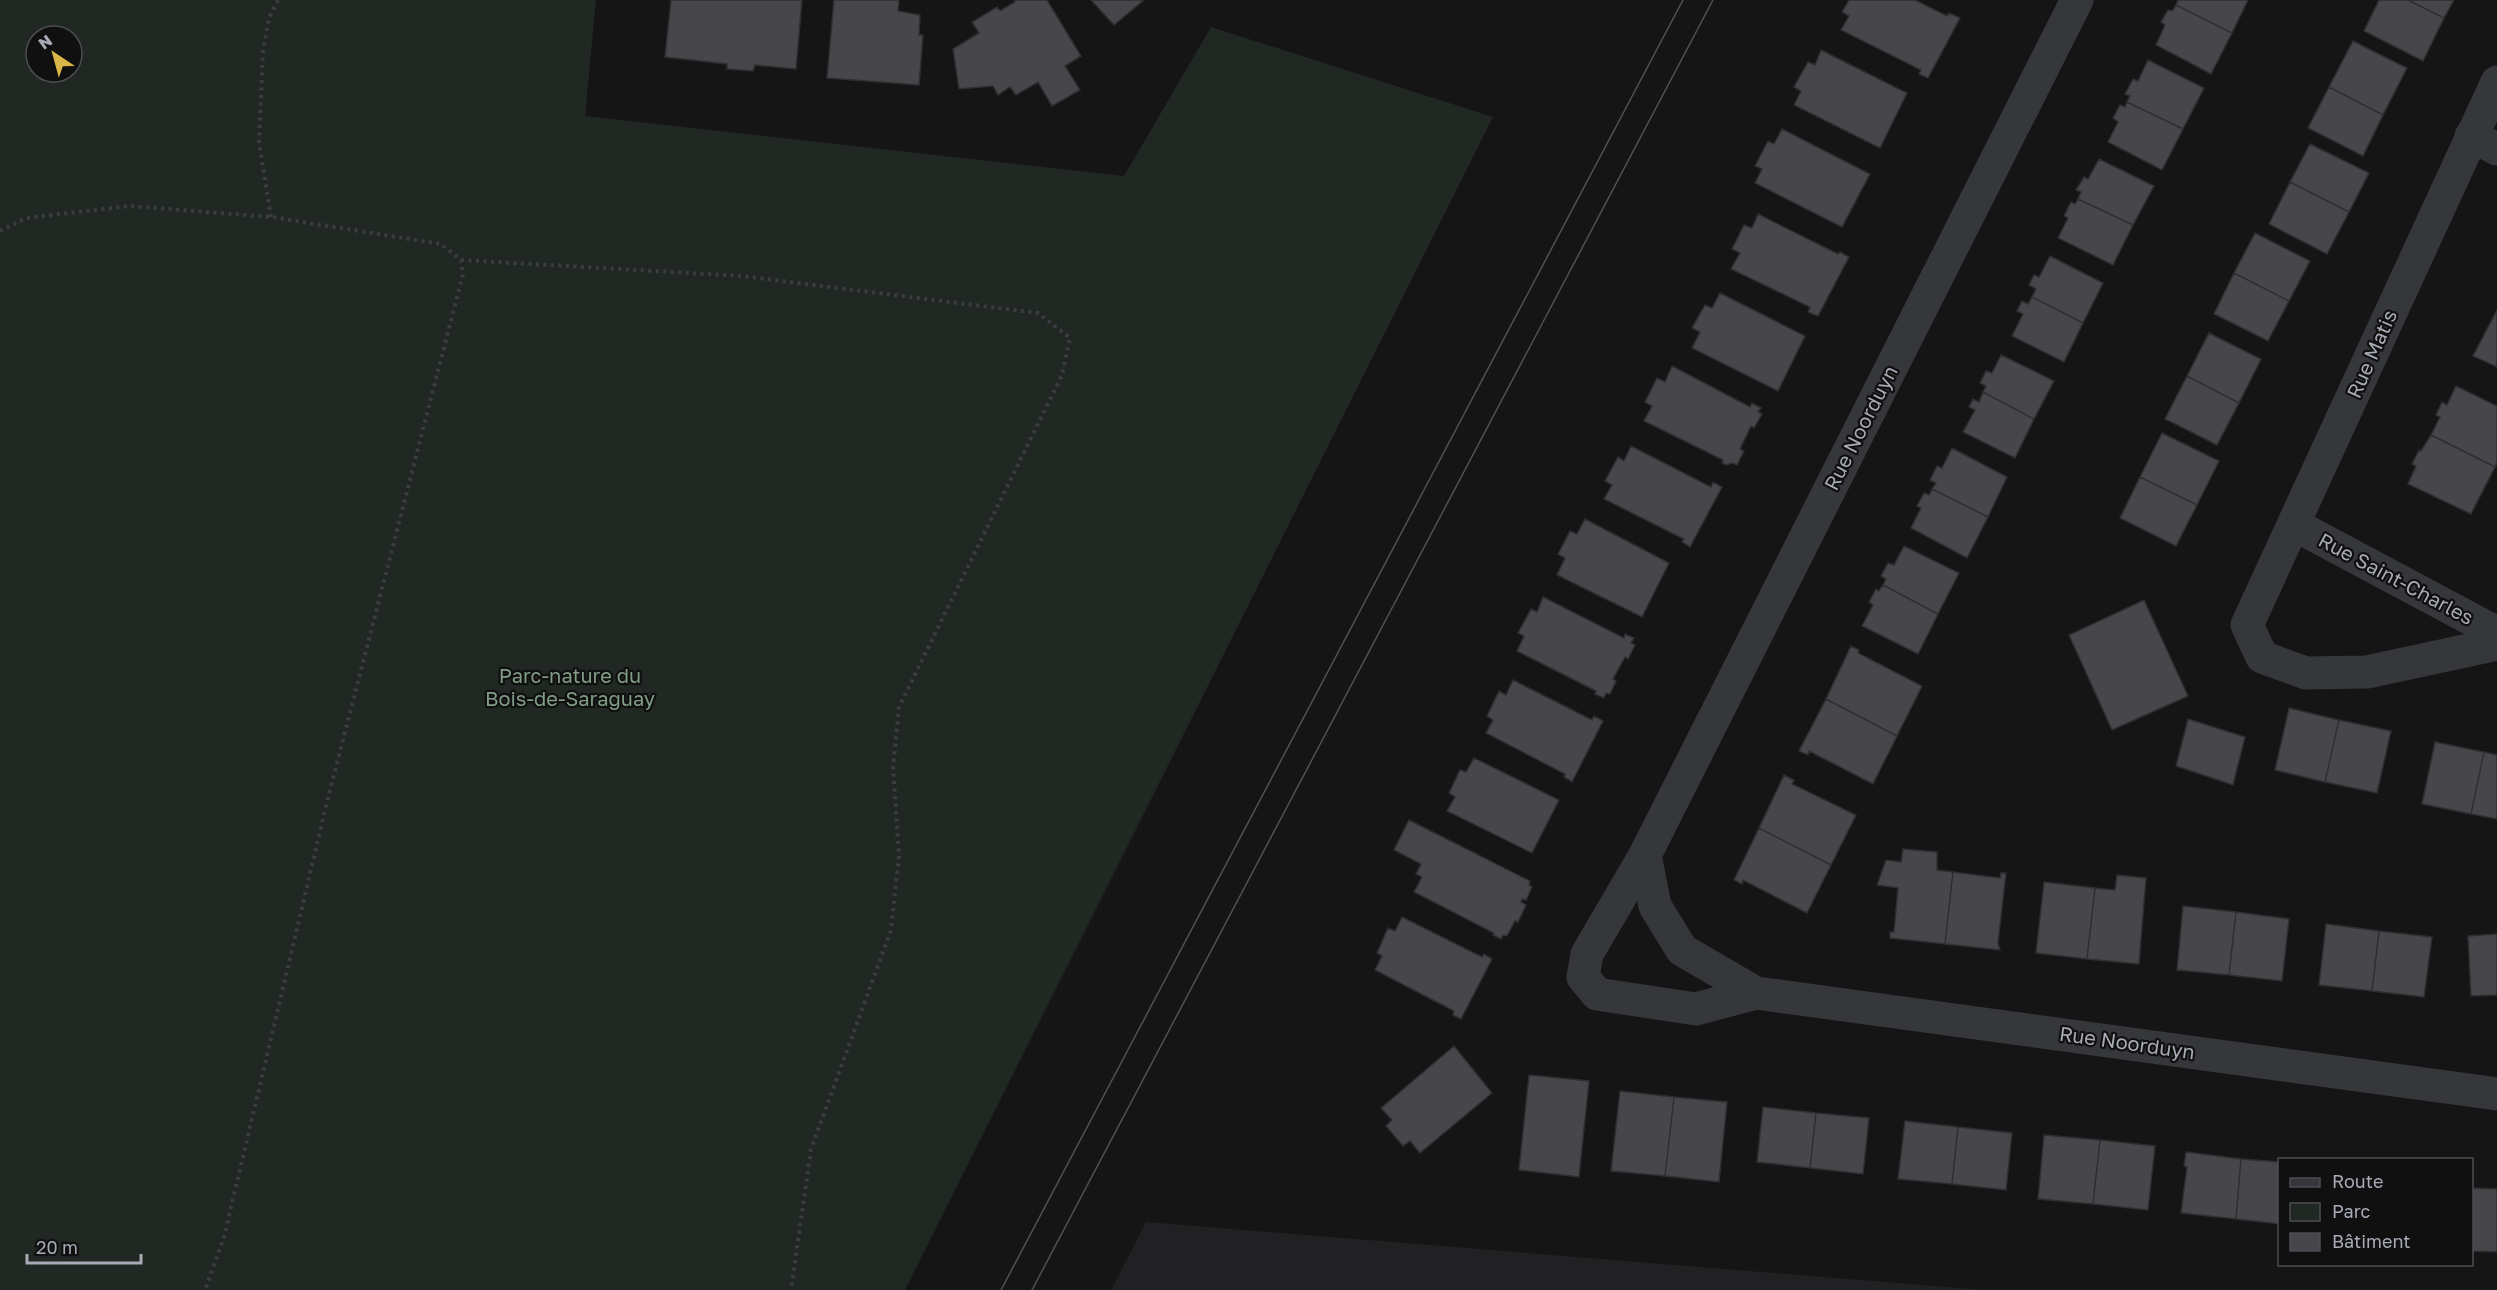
<svg xmlns="http://www.w3.org/2000/svg" width="2497" height="1290" font-family="'Golos Text',sans-serif">
<rect width="100%" height="100%" fill="#151516"/>
<path fill="#212123" d="M 1146,1222 L 1984,1290 L 1111,1290 Z"/>
<path fill="#212823" fill-rule="evenodd" d="M 0,0 L 596,0 L 585,116 L 1124,176 L 1211,27 L 1493,117 L 905,1290 L 0,1290 ZM 36,36 L 72,36 L 72,72 L 36,72 Z"/>
<path fill="#47474b" stroke="#2f2f32" stroke-width="1.5" d="M 671,0 L 802,0 L 796,69 L 755,65 L 753,71 L 727,69 L 727,64 L 665,57 Z
M 834,0 L 899,0 L 898,11 L 920,15 L 919,35 L 923,35 L 919,85 L 827,78 Z
M 1014,0 L 1047,0 L 1081,56 L 1065,66 L 1080,90 L 1052,106 L 1038,82 L 1016,95 L 1010,87 L 998,95 L 993,86 L 959,89 L 953,49 L 979,33 L 972,22 L 997,7 L 1000,11 L 1015,2 Z
M 1091,0 L 1144,0 L 1114,25 Z
M 1849,0 L 1915,0 L 1947,16 L 1949,13 L 1960,18 L 1928,78 L 1919,74 L 1921,70 L 1841,30 L 1849,16 L 1842,12 Z
M 2178,0 L 2248,0 L 2232,33 L 2176,5 Z
M 2379,0 L 2408,0 L 2444,18 L 2423,61 L 2364,31 Z
M 2408,0 L 2454,0 L 2444,18 Z
M 2176,5 L 2232,33 L 2211,74 L 2156,45 L 2165,25 L 2161,22 L 2168,10 L 2172,11 Z
M 2353,41 L 2407,68 L 2383,115 L 2329,87 Z
M 1821,50 L 1907,93 L 1880,148 L 1794,105 L 1801,91 L 1794,87 L 1808,62 L 1815,65 Z
M 2148,60 L 2204,88 L 2183,129 L 2127,102 L 2130,96 L 2125,94 L 2133,79 L 2138,81 Z
M 2329,87 L 2383,115 L 2363,156 L 2308,128 Z
M 2127,102 L 2183,129 L 2162,170 L 2108,142 L 2118,122 L 2113,118 L 2120,105 L 2125,107 Z
M 1782,129 L 1870,174 L 1842,227 L 1755,183 L 1762,169 L 1755,166 L 1768,141 L 1774,144 Z
M 2310,144 L 2369,173 L 2349,212 L 2290,182 Z
M 2099,159 L 2154,186 L 2133,225 L 2078,199 L 2081,192 L 2076,190 L 2084,177 L 2088,179 Z
M 2290,182 L 2349,212 L 2327,254 L 2269,224 Z
M 2078,199 L 2133,225 L 2113,265 L 2058,238 L 2068,218 L 2064,216 L 2071,202 L 2075,204 Z
M 1758,214 L 1838,254 L 1840,252 L 1849,257 L 1818,316 L 1808,312 L 1810,307 L 1731,269 L 1740,253 L 1732,249 L 1744,225 L 1752,228 Z
M 2255,233 L 2310,261 L 2289,301 L 2234,273 Z
M 2050,256 L 2103,283 L 2083,323 L 2032,297 L 2036,289 L 2029,285 L 2034,275 L 2039,277 Z
M 2234,273 L 2289,301 L 2268,341 L 2214,314 Z
M 1720,293 L 1805,336 L 1778,391 L 1692,348 L 1700,332 L 1692,328 L 1705,305 L 1712,308 Z
M 2032,297 L 2083,323 L 2064,362 L 2012,336 L 2023,314 L 2017,311 L 2022,301 L 2028,304 Z
M 2497,310 L 2497,367 L 2473,356 Z
M 2209,333 L 2261,359 L 2239,403 L 2187,376 Z
M 2001,355 L 2054,381 L 2034,419 L 1983,392 L 1986,386 L 1980,383 L 1986,371 L 1992,373 Z
M 1672,366 L 1750,407 L 1752,403 L 1761,408 L 1758,412 L 1762,414 L 1754,428 L 1751,426 L 1740,449 L 1744,451 L 1737,465 L 1733,463 L 1726,465 L 1722,463 L 1723,460 L 1644,421 L 1652,406 L 1645,402 L 1657,378 L 1665,382 Z
M 2187,376 L 2239,403 L 2217,445 L 2165,419 Z
M 2456,386 L 2497,406 L 2497,463 L 2495,467 L 2431,435 L 2440,417 L 2436,415 L 2442,402 L 2447,405 Z
M 1983,392 L 2034,419 L 2015,458 L 1963,432 L 1975,410 L 1969,407 L 1973,399 L 1979,402 Z
M 2162,433 L 2219,461 L 2197,505 L 2140,477 Z
M 2431,435 L 2495,467 L 2471,514 L 2408,484 L 2416,466 L 2412,464 L 2419,450 L 2421,451 Z
M 1631,446 L 1711,487 L 1713,482 L 1722,487 L 1690,547 L 1682,542 L 1684,539 L 1604,499 L 1612,485 L 1605,481 L 1618,457 L 1624,461 Z
M 1952,448 L 2007,477 L 1988,517 L 1932,489 L 1936,483 L 1930,480 L 1937,466 L 1942,468 Z
M 2140,477 L 2197,505 L 2176,546 L 2120,518 Z
M 1932,489 L 1988,517 L 1967,558 L 1911,528 L 1921,508 L 1917,506 L 1924,493 L 1929,495 Z
M 1585,519 L 1669,563 L 1642,617 L 1557,575 L 1565,558 L 1558,554 L 1570,531 L 1577,534 Z
M 1904,546 L 1959,573 L 1938,614 L 1883,585 L 1886,579 L 1881,576 L 1888,563 L 1894,565 Z
M 1883,585 L 1938,614 L 1918,654 L 1862,626 L 1873,605 L 1869,602 L 1876,589 L 1879,591 Z
M 1543,597 L 1624,638 L 1625,634 L 1634,638 L 1631,643 L 1635,645 L 1628,659 L 1625,657 L 1613,679 L 1616,681 L 1610,694 L 1606,693 L 1604,698 L 1595,694 L 1596,691 L 1517,651 L 1524,636 L 1518,633 L 1531,609 L 1537,612 Z
M 2144,600 L 2188,696 L 2112,730 L 2069,635 Z
M 1851,646 L 1859,650 L 1858,653 L 1922,686 L 1897,736 L 1826,699 Z
M 1513,680 L 1592,720 L 1594,716 L 1603,721 L 1572,782 L 1564,777 L 1565,774 L 1486,733 L 1493,720 L 1487,716 L 1499,691 L 1506,695 Z
M 1826,699 L 1897,736 L 1873,784 L 1809,751 L 1808,755 L 1799,751 Z
M 2289,708 L 2339,720 L 2325,782 L 2275,770 Z
M 2188,719 L 2245,737 L 2233,785 L 2176,766 Z
M 2339,720 L 2391,731 L 2377,793 L 2325,782 Z
M 2435,742 L 2484,752 L 2471,814 L 2422,804 Z
M 2484,752 L 2497,755 L 2497,819 L 2471,814 Z
M 1474,758 L 1559,800 L 1532,853 L 1447,811 L 1455,797 L 1449,793 L 1460,770 L 1466,772 Z
M 1784,775 L 1794,780 L 1792,784 L 1856,815 L 1831,865 L 1759,828 Z
M 1409,820 L 1530,881 L 1529,885 L 1532,887 L 1526,900 L 1522,899 L 1521,902 L 1526,905 L 1518,922 L 1515,921 L 1507,936 L 1503,935 L 1501,939 L 1493,935 L 1494,933 L 1414,892 L 1422,877 L 1416,874 L 1421,864 L 1394,850 Z
M 1759,828 L 1831,865 L 1807,913 L 1743,880 L 1742,884 L 1734,880 Z
M 1903,849 L 1937,852 L 1937,870 L 1953,872 L 1945,944 L 1890,938 L 1890,932 L 1894,932 L 1898,888 L 1877,885 L 1886,860 L 1901,862 Z
M 1953,872 L 2000,878 L 2001,873 L 2006,873 L 1998,943 L 2000,950 L 1945,944 Z
M 2117,875 L 2146,878 L 2139,964 L 2087,959 L 2095,888 L 2115,890 Z
M 2044,882 L 2095,888 L 2087,959 L 2036,953 Z
M 2183,906 L 2236,912 L 2229,975 L 2177,970 Z
M 2236,912 L 2289,919 L 2282,981 L 2229,975 Z
M 1402,917 L 1482,957 L 1484,954 L 1492,959 L 1461,1019 L 1453,1015 L 1454,1011 L 1375,970 L 1382,956 L 1377,953 L 1388,928 L 1395,931 Z
M 2326,924 L 2379,931 L 2372,991 L 2319,985 Z
M 2379,931 L 2432,937 L 2424,997 L 2372,991 Z
M 2497,934 L 2497,995 L 2471,996 L 2468,936 Z
M 1454,1046 L 1492,1093 L 1420,1153 L 1410,1141 L 1403,1146 L 1386,1126 L 1392,1120 L 1381,1108 Z
M 1529,1075 L 1589,1081 L 1579,1177 L 1519,1170 Z
M 1620,1091 L 1674,1097 L 1665,1176 L 1611,1171 Z
M 1674,1097 L 1727,1102 L 1719,1182 L 1665,1176 Z
M 1763,1107 L 1816,1113 L 1810,1168 L 1757,1162 Z
M 1816,1113 L 1869,1118 L 1863,1174 L 1810,1168 Z
M 1905,1121 L 1958,1127 L 1952,1184 L 1898,1179 Z
M 1958,1127 L 2012,1133 L 2006,1190 L 1952,1184 Z
M 2044,1135 L 2100,1140 L 2093,1204 L 2038,1199 Z
M 2100,1140 L 2155,1146 L 2148,1210 L 2093,1204 Z
M 2186,1152 L 2241,1159 L 2236,1219 L 2181,1213 L 2187,1167 L 2184,1166 Z
M 2241,1159 L 2280,1162 L 2280,1224 L 2236,1219 Z
M 2472,1188 L 2497,1189 L 2497,1252 L 2472,1251 Z"/>
<g fill="none" stroke-linecap="round" stroke-linejoin="round">
<path stroke="#3c3d42" stroke-width="4" stroke-dasharray="3 4.5" stroke-linecap="butt" d="M 271,217 L 259,142 L 263,51 L 269,18 L 278,0
M 0,231 L 26,218 L 130,206 L 271,217 L 441,244 L 461,260 L 463,274 L 327,802 L 224,1237 L 205,1290
M 461,260 L 742,276 L 1038,313 L 1070,338 L 1062,375 L 899,707 L 893,768 L 899,856 L 891,930 L 811,1149 L 791,1290"/>
<path stroke="#36373b" stroke-width="33" d="M 2077,0 L 1645,855 L 1655,906 L 1682,950 L 1756,993 L 2497,1094
M 2497,82 L 2247,625 L 2262,657 L 2306,673 L 2367,672 L 2497,644
M 2471,136 L 2497,149
M 2295,525 L 2497,633
M 1645,855 L 1587,954 L 1583,977 L 1597,994 L 1696,1009 L 1756,993"/>
<path stroke="#505056" stroke-width="1.5" d="M 1001,1290 L 1683,0
M 1032,1290 L 1713,0"/>
</g>
<g text-anchor="middle" stroke-width="4.5" stroke-linejoin="round" paint-order="stroke">
<g font-size="20" fill="#a8abb5" stroke="#101011">
<text transform="translate(2372 354) rotate(-66)" y="7">Rue Matis</text>
<text transform="translate(1861 428) rotate(-63)" y="7">Rue Noorduyn</text>
<text transform="translate(2396 579) rotate(28)" y="7">Rue Saint-Charles</text>
<text transform="translate(2127 1043) rotate(8)" y="7">Rue Noorduyn</text>
</g>
<g font-size="20" fill="#829d86" stroke="#101011">
<text x="570" y="683">Parc-nature du<tspan x="570" dy="23">Bois-de-Saraguay</tspan></text>
</g>
</g>
<rect x="2278" y="1158" width="195" height="108" fill="#101011" stroke="#4d4e53" stroke-width="1.5"/>
<rect x="2290" y="1178" width="30" height="9" fill="#36373b" stroke="#4d4e53" stroke-width="1.5"/>
<text x="2332" y="1188" font-size="18" fill="#a8abb5">Route</text>
<rect x="2290" y="1203" width="30" height="18" fill="#212823" stroke="#4d4e53" stroke-width="1.5"/>
<text x="2332" y="1218" font-size="18" fill="#a8abb5">Parc</text>
<rect x="2290" y="1233" width="30" height="18" fill="#47474b" stroke="#4d4e53" stroke-width="1.5"/>
<text x="2332" y="1248" font-size="18" fill="#a8abb5">Bâtiment</text>
<g transform="translate(54 54) rotate(324)"><circle r="28" fill="#101011" stroke="#4d4e53" stroke-width="1.5"/>
<path d="M0-4.5L10 22L0 15L-10 22Z" fill="#dbb648"/>
<text y="-9" font-size="16" font-weight="bold" text-anchor="middle" fill="#a8abb5">N</text>
</g>
<path d="M27 1254v9h114v-9" fill="none" stroke="#a8abb5" stroke-width="3"/>
<text x="36" y="1254" font-size="18" fill="#a8abb5" stroke="#101011" stroke-width="4.5" paint-order="stroke">20 m</text>
</svg>
